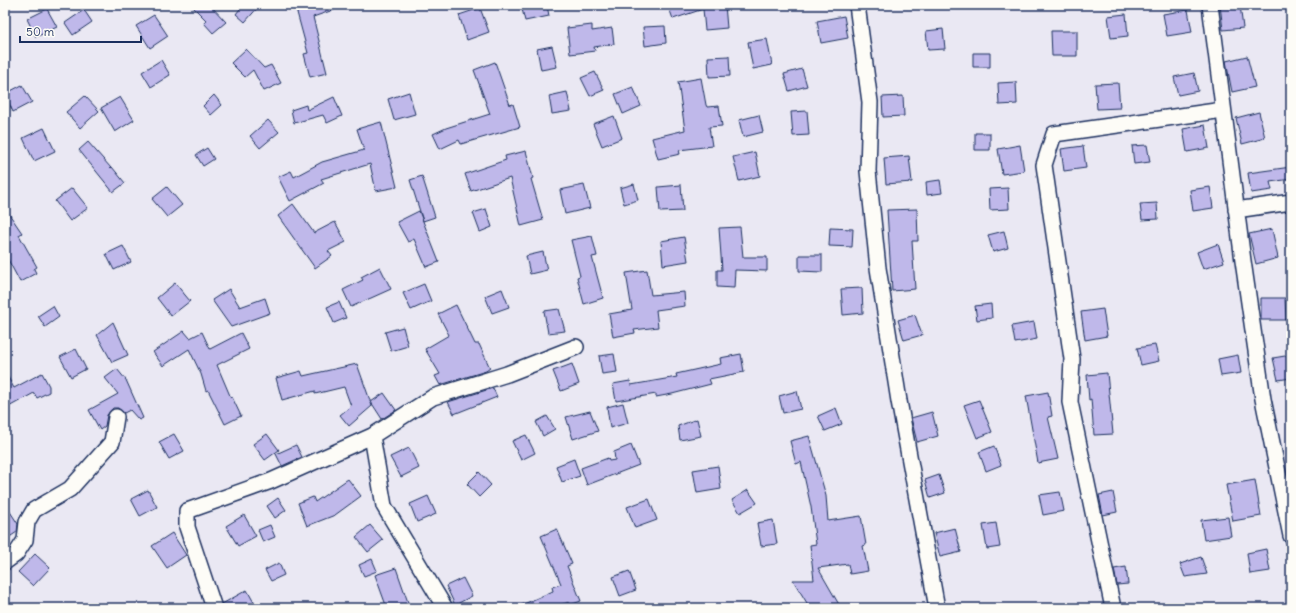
<svg xmlns="http://www.w3.org/2000/svg" width="1296" height="613" font-family="Delius,sans-serif">
<rect width="100%" height="100%" fill="#eae8f3"/>
<filter id="ink" filterUnits="userSpaceOnUse"><feTurbulence type="fractalNoise" baseFrequency=".025" numOctaves="2"/><feDisplacementMap in="SourceGraphic" scale="8" xChannelSelector="R" yChannelSelector="G"/><feConvolveMatrix kernelMatrix="1 2 1 2 8 2 1 2 1" color-interpolation-filters="sRGB"/></filter>
<g filter="url(#ink)">
<path fill="#bfb8ea" stroke="#1b2f5e" d="M 191,5 L 210,5 L 226,22 L 213,33 L 204,23 L 206,20 Z
M 243,5 L 260,5 L 245,22 L 236,14 Z
M 295,5 L 342,5 L 342,7 L 313,17 L 327,73 L 310,77 L 304,54 L 308,53 Z
M 521,5 L 547,5 L 549,16 L 525,21 Z
M 668,5 L 725,5 L 727,28 L 705,30 L 703,9 L 673,19 Z
M 1220,5 L 1240,5 L 1243,28 L 1223,30 Z
M 480,8 L 489,32 L 467,40 L 459,15 Z
M 47,9 L 57,27 L 36,37 L 27,19 Z
M 84,10 L 92,22 L 73,35 L 65,23 Z
M 1188,10 L 1192,32 L 1167,36 L 1163,14 Z
M 1126,14 L 1128,36 L 1111,38 L 1108,16 Z
M 154,15 L 168,36 L 150,48 L 136,26 Z
M 844,16 L 848,38 L 821,43 L 817,21 Z
M 592,25 L 592,31 L 612,28 L 614,44 L 594,47 L 595,51 L 570,54 L 567,28 Z
M 665,26 L 666,43 L 645,46 L 643,27 Z
M 943,29 L 945,49 L 928,50 L 926,31 Z
M 1051,31 L 1077,31 L 1077,56 L 1052,56 Z
M 767,39 L 772,65 L 753,69 L 748,42 Z
M 552,46 L 557,67 L 541,70 L 537,49 Z
M 246,49 L 264,68 L 271,65 L 281,83 L 264,91 L 253,70 L 245,77 L 231,63 Z
M 973,53 L 990,53 L 990,67 L 973,67 Z
M 729,56 L 730,76 L 709,77 L 708,57 Z
M 1247,56 L 1255,87 L 1232,92 L 1226,61 Z
M 161,60 L 170,75 L 151,87 L 142,72 Z
M 495,62 L 510,105 L 513,104 L 520,127 L 461,144 L 459,140 L 440,149 L 433,134 L 446,128 L 490,114 L 474,70 Z
M 802,69 L 807,86 L 789,91 L 784,74 Z
M 595,72 L 604,90 L 590,96 L 581,78 Z
M 1194,73 L 1198,91 L 1178,95 L 1174,77 Z
M 701,78 L 706,105 L 707,107 L 719,106 L 722,126 L 709,127 L 712,146 L 679,150 L 680,154 L 658,159 L 652,138 L 685,130 L 678,82 Z
M 1016,82 L 1017,104 L 999,105 L 998,83 Z
M 1118,83 L 1120,108 L 1097,109 L 1095,84 Z
M 22,85 L 32,102 L 13,112 L 5,94 Z
M 633,87 L 641,106 L 623,114 L 615,94 Z
M 409,92 L 415,114 L 394,120 L 388,99 Z
M 567,92 L 571,111 L 552,114 L 549,96 Z
M 214,95 L 222,105 L 211,115 L 203,106 Z
M 85,96 L 99,111 L 80,128 L 66,112 Z
M 903,96 L 904,116 L 883,117 L 882,97 Z
M 120,97 L 134,120 L 115,132 L 101,108 Z
M 334,97 L 342,116 L 327,123 L 323,115 L 294,123 L 291,110 L 306,105 L 307,110 Z
M 807,111 L 809,135 L 793,136 L 791,112 Z
M 1259,112 L 1265,138 L 1242,144 L 1236,118 Z
M 759,115 L 763,132 L 743,137 L 739,120 Z
M 614,116 L 622,138 L 602,146 L 593,124 Z
M 268,120 L 279,132 L 260,148 L 250,136 Z
M 381,122 L 397,187 L 376,191 L 370,164 L 321,179 L 324,183 L 290,201 L 278,177 L 291,171 L 294,177 L 322,162 L 364,150 L 357,129 Z
M 1205,125 L 1209,148 L 1187,152 L 1183,129 Z
M 44,128 L 55,151 L 34,161 L 23,138 Z
M 975,133 L 990,133 L 990,150 L 975,150 Z
M 88,142 L 111,168 L 112,167 L 125,183 L 113,192 L 79,150 Z
M 1020,145 L 1024,171 L 1002,174 L 998,149 Z
M 1147,145 L 1150,162 L 1134,164 L 1132,146 Z
M 1083,146 L 1086,168 L 1064,171 L 1061,149 Z
M 207,148 L 214,159 L 203,166 L 196,155 Z
M 526,151 L 533,178 L 531,179 L 543,220 L 521,226 L 510,178 L 471,191 L 465,174 L 506,160 L 505,156 Z
M 755,152 L 760,176 L 739,181 L 733,157 Z
M 909,156 L 912,182 L 886,184 L 884,158 Z
M 1291,167 L 1291,179 L 1270,182 L 1272,190 L 1251,193 L 1248,173 Z
M 422,176 L 435,217 L 423,221 L 410,180 Z
M 940,180 L 942,193 L 927,195 L 926,182 Z
M 634,184 L 638,200 L 624,204 L 620,188 Z
M 584,185 L 590,208 L 565,214 L 560,190 Z
M 681,185 L 683,211 L 660,212 L 658,187 Z
M 167,187 L 182,205 L 167,217 L 152,199 Z
M 1210,187 L 1213,208 L 1193,211 L 1190,190 Z
M 72,188 L 88,208 L 70,221 L 55,201 Z
M 1008,188 L 1009,209 L 990,210 L 989,189 Z
M 1157,203 L 1158,219 L 1142,220 L 1140,204 Z
M 293,204 L 314,233 L 335,222 L 346,242 L 328,251 L 332,256 L 315,268 L 278,216 Z
M 5,208 L 22,233 L 19,235 L 37,267 L 34,269 L 36,273 L 20,282 L 5,254 Z
M 486,209 L 492,227 L 480,232 L 473,213 Z
M 917,209 L 918,241 L 912,241 L 915,289 L 892,291 L 887,210 Z
M 419,211 L 439,262 L 426,267 L 414,239 L 408,242 L 397,222 Z
M 740,227 L 743,257 L 767,257 L 767,271 L 735,270 L 734,288 L 717,287 L 717,270 L 722,270 L 719,228 Z
M 830,228 L 853,229 L 852,247 L 829,246 Z
M 1272,229 L 1278,258 L 1256,264 L 1249,234 Z
M 1004,231 L 1008,248 L 993,252 L 988,235 Z
M 592,236 L 597,256 L 592,257 L 603,298 L 584,304 L 577,277 L 580,276 L 571,240 Z
M 684,237 L 688,261 L 663,265 L 661,241 Z
M 1218,244 L 1224,262 L 1203,269 L 1197,252 Z
M 123,246 L 131,262 L 114,270 L 106,254 Z
M 543,252 L 547,270 L 530,274 L 526,256 Z
M 799,255 L 822,255 L 822,272 L 799,271 Z
M 380,267 L 391,289 L 351,307 L 343,290 L 363,280 L 361,277 Z
M 647,270 L 651,295 L 684,292 L 685,306 L 656,310 L 658,327 L 634,330 L 635,333 L 613,337 L 609,314 L 632,310 L 626,273 Z
M 175,283 L 190,301 L 171,316 L 157,298 Z
M 424,284 L 431,301 L 411,310 L 403,293 Z
M 862,288 L 863,313 L 843,315 L 841,289 Z
M 229,289 L 240,307 L 265,298 L 270,313 L 231,327 L 212,300 Z
M 502,289 L 509,307 L 492,313 L 485,296 Z
M 1261,298 L 1285,298 L 1286,320 L 1261,320 Z
M 339,302 L 346,318 L 334,323 L 327,307 Z
M 991,304 L 992,318 L 977,320 L 975,306 Z
M 456,305 L 475,344 L 479,344 L 490,368 L 486,371 L 440,385 L 435,376 L 440,374 L 425,349 L 449,335 L 438,314 Z
M 53,306 L 59,317 L 45,327 L 38,316 Z
M 559,309 L 565,331 L 548,333 L 544,311 Z
M 1103,309 L 1107,336 L 1085,340 L 1081,312 Z
M 915,315 L 922,335 L 904,340 L 898,320 Z
M 113,322 L 128,355 L 112,362 L 97,335 Z
M 1034,322 L 1037,339 L 1015,343 L 1012,326 Z
M 403,327 L 408,346 L 391,351 L 385,332 Z
M 184,331 L 190,338 L 202,332 L 210,349 L 241,333 L 249,349 L 217,365 L 231,398 L 232,397 L 241,416 L 225,424 L 208,390 L 206,391 L 201,374 L 189,349 L 163,366 L 153,352 Z
M 1155,345 L 1159,361 L 1141,365 L 1137,348 Z
M 76,349 L 86,369 L 71,377 L 60,357 Z
M 614,354 L 617,372 L 602,374 L 599,356 Z
M 741,354 L 744,372 L 709,379 L 711,384 L 672,394 L 656,397 L 656,394 L 616,401 L 613,384 L 630,381 L 631,385 L 677,377 L 676,374 L 721,364 L 720,358 Z
M 1238,355 L 1241,373 L 1221,376 L 1218,359 Z
M 1291,355 L 1291,378 L 1278,380 L 1273,358 Z
M 357,364 L 372,406 L 349,426 L 340,415 L 351,406 L 344,387 L 315,394 L 315,391 L 282,400 L 276,378 L 301,371 L 303,376 Z
M 572,364 L 579,384 L 561,391 L 553,371 Z
M 117,369 L 126,380 L 143,418 L 139,420 L 130,410 L 124,413 L 118,408 L 113,408 L 107,415 L 105,426 L 100,430 L 89,410 L 118,394 L 105,378 Z
M 5,372 L 14,388 L 42,373 L 49,386 L 49,392 L 37,398 L 34,393 L 5,409 Z
M 1107,373 L 1113,434 L 1094,435 L 1091,399 L 1089,400 L 1087,375 Z
M 493,388 L 497,397 L 454,414 L 448,402 Z
M 797,391 L 801,409 L 783,413 L 779,396 Z
M 1048,392 L 1052,416 L 1048,417 L 1058,459 L 1038,463 L 1026,396 Z
M 384,393 L 396,410 L 382,419 L 371,402 Z
M 979,400 L 992,432 L 977,438 L 964,405 Z
M 623,403 L 628,423 L 610,428 L 607,407 Z
M 836,408 L 842,424 L 825,431 L 818,416 Z
M 590,411 L 598,431 L 573,439 L 566,417 Z
M 932,412 L 938,436 L 917,442 L 911,418 Z
M 547,416 L 555,429 L 543,436 L 536,422 Z
M 697,419 L 701,436 L 680,440 L 678,426 Z
M 174,434 L 184,451 L 169,459 L 159,442 Z
M 267,434 L 279,450 L 265,460 L 253,444 Z
M 526,435 L 535,453 L 521,460 L 512,441 Z
M 809,436 L 826,496 L 828,521 L 861,516 L 866,545 L 863,546 L 868,571 L 850,574 L 848,564 L 818,568 L 841,608 L 810,608 L 793,580 L 814,580 L 810,545 L 816,544 L 811,507 L 801,462 L 796,464 L 790,441 Z
M 296,445 L 302,457 L 282,466 L 276,454 Z
M 631,445 L 639,465 L 587,485 L 581,468 L 608,458 L 609,461 L 615,460 L 614,452 Z
M 994,446 L 1001,465 L 986,471 L 979,452 Z
M 409,448 L 419,468 L 401,477 L 390,457 Z
M 574,459 L 580,476 L 562,482 L 556,466 Z
M 718,466 L 721,489 L 697,493 L 693,470 Z
M 479,472 L 491,485 L 479,497 L 467,484 Z
M 939,475 L 945,493 L 930,498 L 925,480 Z
M 348,479 L 361,496 L 335,515 L 307,526 L 298,503 L 313,497 L 315,502 Z
M 1255,480 L 1261,516 L 1233,521 L 1226,485 Z
M 148,490 L 157,507 L 140,516 L 131,499 Z
M 748,490 L 757,503 L 740,513 L 732,500 Z
M 1060,492 L 1064,511 L 1043,515 L 1039,495 Z
M 1113,492 L 1117,512 L 1103,515 L 1099,495 Z
M 428,496 L 436,514 L 417,522 L 410,504 Z
M 278,498 L 286,510 L 275,518 L 267,506 Z
M 649,499 L 657,520 L 635,528 L 627,507 Z
M 5,504 L 18,524 L 17,532 L 5,540 Z
M 244,515 L 256,536 L 238,546 L 226,526 Z
M 1228,517 L 1231,536 L 1204,540 L 1201,520 Z
M 773,520 L 777,544 L 761,546 L 757,523 Z
M 996,523 L 1000,547 L 987,549 L 983,525 Z
M 270,525 L 275,537 L 263,542 L 258,530 Z
M 370,525 L 383,540 L 368,552 L 356,537 Z
M 955,528 L 961,552 L 940,557 L 934,533 Z
M 557,529 L 572,564 L 567,566 L 581,601 L 570,605 L 569,602 L 552,608 L 515,608 L 553,591 L 552,587 L 561,584 L 541,536 Z
M 172,533 L 186,555 L 167,568 L 152,546 Z
M 1266,549 L 1270,571 L 1250,574 L 1247,553 Z
M 35,554 L 50,568 L 33,586 L 18,572 Z
M 1201,557 L 1207,574 L 1185,577 L 1180,564 Z
M 372,559 L 377,571 L 364,576 L 359,565 Z
M 279,563 L 284,575 L 271,581 L 265,570 Z
M 1126,567 L 1128,584 L 1117,585 L 1114,569 Z
M 396,568 L 410,608 L 387,608 L 375,575 Z
M 629,571 L 636,590 L 620,596 L 613,577 Z
M 463,578 L 472,596 L 455,605 L 446,586 Z
M 247,590 L 257,608 L 223,608 L 222,604 Z"/>
<g fill="none" stroke-linecap="round" stroke-linejoin="round">
<g stroke="#1b2f5e" stroke-width="18">
<path id="minor" d="M 857,5 L 870,102 L 868,171 L 878,268 L 899,401 L 937,608
M 1210,5 L 1243,261 L 1263,399 L 1291,536
M 1236,210 L 1291,202
M 5,562 L 16,554 L 25,540 L 27,522 L 34,510 L 70,489 L 112,442 L 116,417
M 214,608 L 187,527 L 187,511 L 271,481 L 372,436
M 445,608 L 384,506 L 372,436 L 433,397 L 507,374 L 576,347
M 1113,608 L 1070,402 L 1072,359 L 1044,165 L 1054,134 L 1223,110"/>
</g>
<use href="#minor" stroke="#fdfcf7" stroke-width="15"/>
</g>
</g>
<rect width="1296" height="613" fill="none" stroke="#fdfcf7" stroke-width="20"/>
<rect x="10" y="10" width="1276" height="593" fill="none" stroke="#1b2f5e" stroke-width="1.5" filter="url(#ink)"/>
<path d="M20 36v6h121v-6" fill="none" stroke="#1b2f5e" stroke-width="2"/>
<text x="26" y="36" font-size="12" fill="#1b2f5e" stroke="#fdfcf7" stroke-width="3" paint-order="stroke">50 m</text>
</svg>
